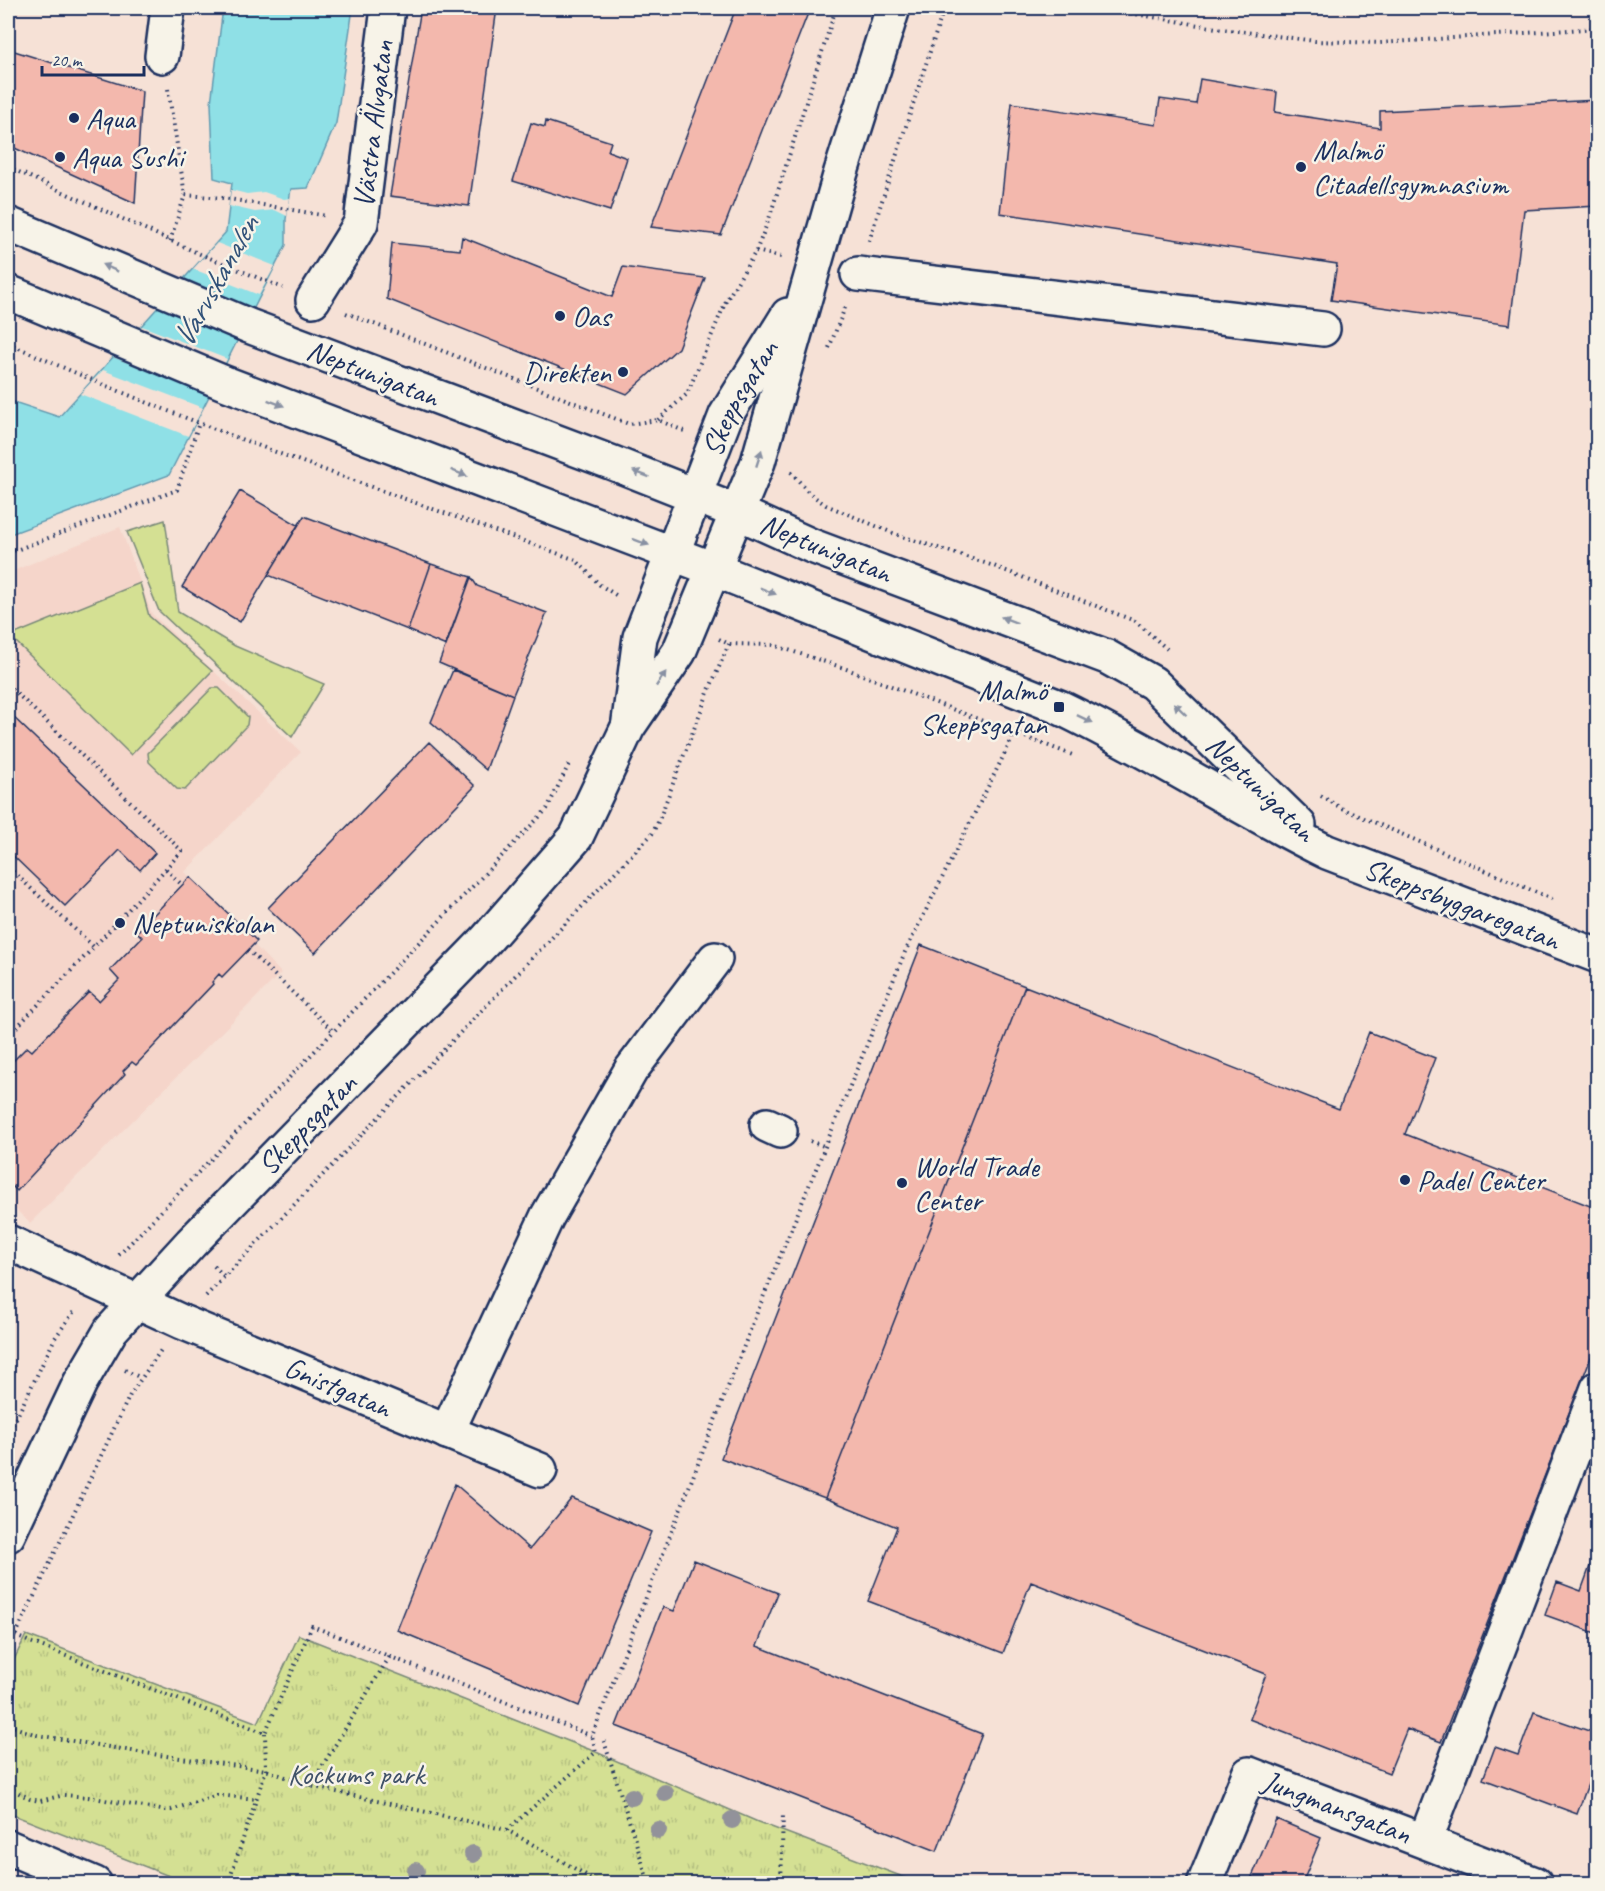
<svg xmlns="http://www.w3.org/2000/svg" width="1605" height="1891" font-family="Caveat,sans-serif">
<defs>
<pattern id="park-tufts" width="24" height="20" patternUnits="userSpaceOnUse" patternTransform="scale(1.5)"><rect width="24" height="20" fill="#d4e093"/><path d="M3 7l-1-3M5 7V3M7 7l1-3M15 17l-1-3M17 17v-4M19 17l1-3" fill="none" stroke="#b5c081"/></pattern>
</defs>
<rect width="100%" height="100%" fill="#f6e1d6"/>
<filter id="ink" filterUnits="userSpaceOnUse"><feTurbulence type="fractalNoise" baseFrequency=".0167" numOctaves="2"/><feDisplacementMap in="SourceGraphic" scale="12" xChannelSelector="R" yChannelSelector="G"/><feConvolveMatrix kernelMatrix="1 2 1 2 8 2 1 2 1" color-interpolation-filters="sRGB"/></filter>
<g filter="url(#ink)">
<path fill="#f5d5ca" d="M 120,527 L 152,614 L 301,752 L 185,872 L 281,973 L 30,1223 L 8,1202 L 8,573 Z"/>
<path fill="#d4e093" stroke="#788878" stroke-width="1.5" d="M 165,520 L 178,612 L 235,646 L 324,684 L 292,737 L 159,611 L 127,532 Z
M 140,583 L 149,616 L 212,671 L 131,755 L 10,636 Z
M 212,688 L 219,688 L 248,717 L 247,725 L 185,790 L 177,789 L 149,762 L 148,753 Z"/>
<path fill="url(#park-tufts)" stroke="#788878" stroke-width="1.5" d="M 26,1635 L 258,1723 L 299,1635 L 596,1752 L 758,1822 L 919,1883 L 187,1883 L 8,1813 L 8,1672 Z"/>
<path fill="#8fe0e6" stroke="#6199b0" stroke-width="1.5" d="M 223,8 L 353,8 L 336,123 L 308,188 L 291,189 L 286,219 L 286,245 L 169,475 L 8,535 L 8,400 L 59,417 L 226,232 L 232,183 L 214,178 L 211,103 Z"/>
<path fill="#f6e1d6" d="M 231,190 L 247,194 L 264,192 L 284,199 L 290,198 L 287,216 L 275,210 L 255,212 L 229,206 Z
M 217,243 L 275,266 L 259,295 L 193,269 Z
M 142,326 L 227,359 L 209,394 L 113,357 Z
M 103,370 L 203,408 L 188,436 L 80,394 Z"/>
<path fill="#f3b8ad" stroke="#1b2f5e" stroke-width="1.5" d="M 421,8 L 497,8 L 469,206 L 390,196 Z
M 736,8 L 810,8 L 721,235 L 651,227 Z
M 8,49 L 142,91 L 135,203 L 8,145 Z
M 1200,79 L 1277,92 L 1275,112 L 1380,128 L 1380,111 L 1598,100 L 1598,206 L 1524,210 L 1510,325 L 1331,300 L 1337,264 L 1000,213 L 1012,103 L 1156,125 L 1160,99 L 1196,104 Z
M 546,121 L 611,142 L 608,151 L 627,158 L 610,211 L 513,181 L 531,123 L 545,127 Z
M 462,237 L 612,297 L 623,267 L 705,278 L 678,348 L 627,394 L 387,299 L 392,243 L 460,250 Z
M 240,491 L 298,525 L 240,622 L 182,587 Z
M 304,516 L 431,564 L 408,630 L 268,575 Z
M 431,564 L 471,577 L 446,646 L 408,630 Z
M 471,577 L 477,586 L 547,613 L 513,695 L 439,663 Z
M 453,670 L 513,695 L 486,770 L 431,722 Z
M 8,712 L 155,853 L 140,870 L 120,850 L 65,906 L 8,851 Z
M 429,742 L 475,786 L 315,953 L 268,908 Z
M 190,877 L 257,941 L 222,977 L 219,974 L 212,982 L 213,984 L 136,1065 L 132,1062 L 123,1071 L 125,1074 L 17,1191 L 8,1182 L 8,1066 L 27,1047 L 32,1051 L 89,992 L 99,1001 L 119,980 L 110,970 L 142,937 L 137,932 Z
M 921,945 L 1025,986 L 825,1498 L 721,1458 Z
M 1025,986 L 1339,1109 L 1369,1032 L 1435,1058 L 1405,1134 L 1598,1209 L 1598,1339 L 1441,1742 L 1407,1729 L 1389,1773 L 1249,1719 L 1266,1674 L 1031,1582 L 1003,1653 L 868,1601 L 897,1527 L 825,1498 Z
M 455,1484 L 530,1549 L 572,1498 L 651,1532 L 579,1706 L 397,1630 Z
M 1597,1547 L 1598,1547 L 1598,1634 L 1545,1615 L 1557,1582 L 1581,1591 Z
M 694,1560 L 778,1593 L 757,1646 L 982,1734 L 937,1851 L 616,1726 L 663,1607 L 674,1611 Z
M 1534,1712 L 1598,1734 L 1598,1757 L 1577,1814 L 1483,1779 L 1495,1747 L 1518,1755 Z
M 1276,1819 L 1321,1838 L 1302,1884 L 1249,1884 Z"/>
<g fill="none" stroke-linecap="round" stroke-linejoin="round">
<g stroke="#1b2f5e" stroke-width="38">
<g id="minor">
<path d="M 162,56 L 168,8"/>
<path d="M 8,224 L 249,326 L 613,463 L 737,512 L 812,546 L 1107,657 L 1153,683 L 1299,825"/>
<path d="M 858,274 L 1323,329"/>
<path d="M 8,292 L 222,382 L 713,569 L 1059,707 C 1151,751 1236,807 1327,852 L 1598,956"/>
<path d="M 313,300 L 361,223 L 388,8"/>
<path id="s1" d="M 629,721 L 640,637 L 726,415 L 788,315"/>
<path d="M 767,1125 L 780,1131"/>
<path d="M 8,1242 L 182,1322 L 540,1470"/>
<path d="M 447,1432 L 547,1217 L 631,1070 L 715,959"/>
<path d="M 8,1535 L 80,1383 L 111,1330 L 191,1243 L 486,940 L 576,837 L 628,727 L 679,652 L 758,462 L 841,172 L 893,8"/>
<path d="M 1425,1841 L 1598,1388"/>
<path d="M 8,1847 L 95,1884"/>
<path d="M 1204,1884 L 1249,1774 L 1535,1884"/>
</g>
</g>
<path stroke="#1b2f5e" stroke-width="4" stroke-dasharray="1.5 4.5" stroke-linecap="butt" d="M 1101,8 L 1222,29 L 1315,41 L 1380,43 L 1598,28
M 168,89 L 185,195 L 223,198 L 327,216
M 8,167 L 200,254 L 283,288
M 170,241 L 185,195
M 869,241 L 944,8
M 756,251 L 781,257
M 346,313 L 629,424 L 658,420 L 684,431
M 8,343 C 192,427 385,491 576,560 L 600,585 L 619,597
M 829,348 L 846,305
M 658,420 L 687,394 L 726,301 L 756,251 L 769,219 L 836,8
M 791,472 L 809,493 L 826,505 L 895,534 L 991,565 L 1135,621 L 1167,649
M 8,553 L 177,490 L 199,423
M 719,639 L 729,644 L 773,645 L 844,668 L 1075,756
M 8,685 L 182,851 L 94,947 L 8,867
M 1321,796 L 1341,808 L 1552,899
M 166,869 L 182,885
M 248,950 L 333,1031
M 8,1036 L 94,947
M 810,1141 L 826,1147
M 119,1255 L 547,809 L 570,762
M 214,1266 L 224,1276
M 206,1296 L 652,834 L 659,820 L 709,690 L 729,644
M 125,1370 L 141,1378
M 8,1435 L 55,1338 L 75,1310
M 15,1636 L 265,1733 L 312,1626 L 592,1736
M 8,1651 L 130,1395 L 161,1350
M 8,1725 L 37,1735 L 138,1752 L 266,1770 L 310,1786 L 507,1830 L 602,1884
M 604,1741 L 649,1884
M 310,1786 L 390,1656
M 8,1787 L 30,1799 L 40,1801 L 64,1795 L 88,1797 L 161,1810 L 171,1810 L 217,1795 L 257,1799
M 507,1830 L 596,1752 L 592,1736 L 758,1310 L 905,952 L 1015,733
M 228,1884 L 266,1770 L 265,1733
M 781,1884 L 783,1814"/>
<use href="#minor" stroke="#f7f3e8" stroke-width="33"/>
</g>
<g fill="#92929a">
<circle cx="665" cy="1793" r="9"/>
<circle cx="632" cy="1797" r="9"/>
<circle cx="732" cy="1820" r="9"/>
<circle cx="658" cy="1830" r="9"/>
<circle cx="473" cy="1854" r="9"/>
<circle cx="416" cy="1871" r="9"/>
</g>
<defs><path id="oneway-solid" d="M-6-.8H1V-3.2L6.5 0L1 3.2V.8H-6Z" transform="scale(1.5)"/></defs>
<g fill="#8991a3">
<use href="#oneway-solid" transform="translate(110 268) rotate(-156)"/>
<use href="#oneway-solid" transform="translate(276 403) rotate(21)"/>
<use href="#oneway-solid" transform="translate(759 458) rotate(-72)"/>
<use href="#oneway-solid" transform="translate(459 473) rotate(21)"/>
<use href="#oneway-solid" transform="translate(641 474) rotate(-159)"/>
<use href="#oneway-solid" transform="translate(641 542) rotate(21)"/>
<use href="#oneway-solid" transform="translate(768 591) rotate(22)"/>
<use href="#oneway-solid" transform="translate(1009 620) rotate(-159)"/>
<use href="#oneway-solid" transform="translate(661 679) rotate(-56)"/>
<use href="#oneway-solid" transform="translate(1180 709) rotate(-136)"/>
<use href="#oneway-solid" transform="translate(1085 719) rotate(25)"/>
</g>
</g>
<g fill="#1b2f5e" stroke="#f7f3e8" stroke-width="2">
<circle cx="74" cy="118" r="6"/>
<circle cx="60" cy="157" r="6"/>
<circle cx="1301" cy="167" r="6"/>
<circle cx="560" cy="316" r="6"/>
<circle cx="623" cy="372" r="6"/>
<rect x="1053" y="701" width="12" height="12" rx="3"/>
<circle cx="120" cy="923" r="6"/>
<circle cx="1405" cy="1180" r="6"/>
<circle cx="902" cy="1183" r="6"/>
</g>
<g text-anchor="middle" stroke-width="5" stroke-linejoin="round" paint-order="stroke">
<g font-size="30" fill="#1b2f5e" stroke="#f7f3e8" text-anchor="start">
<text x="86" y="128">Aqua</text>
<text x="1313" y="160">Malmö<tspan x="1313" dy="34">Citadellsgymnasium</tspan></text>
<text x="72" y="167">Aqua Sushi</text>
<text x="572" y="326">Oas</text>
<text x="611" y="382" text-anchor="end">Direkten</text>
<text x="1047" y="700" text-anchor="end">Malmö<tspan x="1047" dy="34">Skeppsgatan</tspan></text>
<text x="132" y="933">Neptuniskolan</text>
<text x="914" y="1176">World Trade<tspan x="914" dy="34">Center</tspan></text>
<text x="1417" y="1190">Padel Center</text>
</g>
<g font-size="30" fill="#1b2f5e" stroke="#f7f3e8">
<text transform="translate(373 124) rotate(-83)" y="10">Västra Älvgatan</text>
<text transform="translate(373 373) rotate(21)" y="10">Neptunigatan</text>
<text dy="10" stroke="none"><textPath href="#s1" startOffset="344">Skeppsgatan</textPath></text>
<text transform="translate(826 548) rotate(22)" y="10">Neptunigatan</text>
<text transform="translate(1261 788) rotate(44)" y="10">Neptunigatan</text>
<text transform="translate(1462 904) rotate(21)" y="10">Skeppsbyggaregatan</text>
<text transform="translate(307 1124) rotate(-46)" y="10">Skeppsgatan</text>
<text transform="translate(338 1387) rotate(23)" y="10">Gnistgatan</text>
<text transform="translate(1337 1807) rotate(21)" y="10">Jungmansgatan</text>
</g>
<g font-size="30" fill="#405269" stroke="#f7f3e8">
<text x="356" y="1784">Kockums park</text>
</g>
<g font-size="32" font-style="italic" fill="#325279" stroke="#f7f3e8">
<text transform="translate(215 281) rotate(-61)" y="11">Varvskanalen</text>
</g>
</g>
<rect width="1605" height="1891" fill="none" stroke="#f7f3e8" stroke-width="30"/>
<rect x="15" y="15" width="1575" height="1861" fill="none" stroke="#1b2f5e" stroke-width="2" filter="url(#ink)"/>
<path d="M42 66v9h102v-9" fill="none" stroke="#1b2f5e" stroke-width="3"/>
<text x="51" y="66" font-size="18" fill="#1b2f5e" stroke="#f7f3e8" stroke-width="4.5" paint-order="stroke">20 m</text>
</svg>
